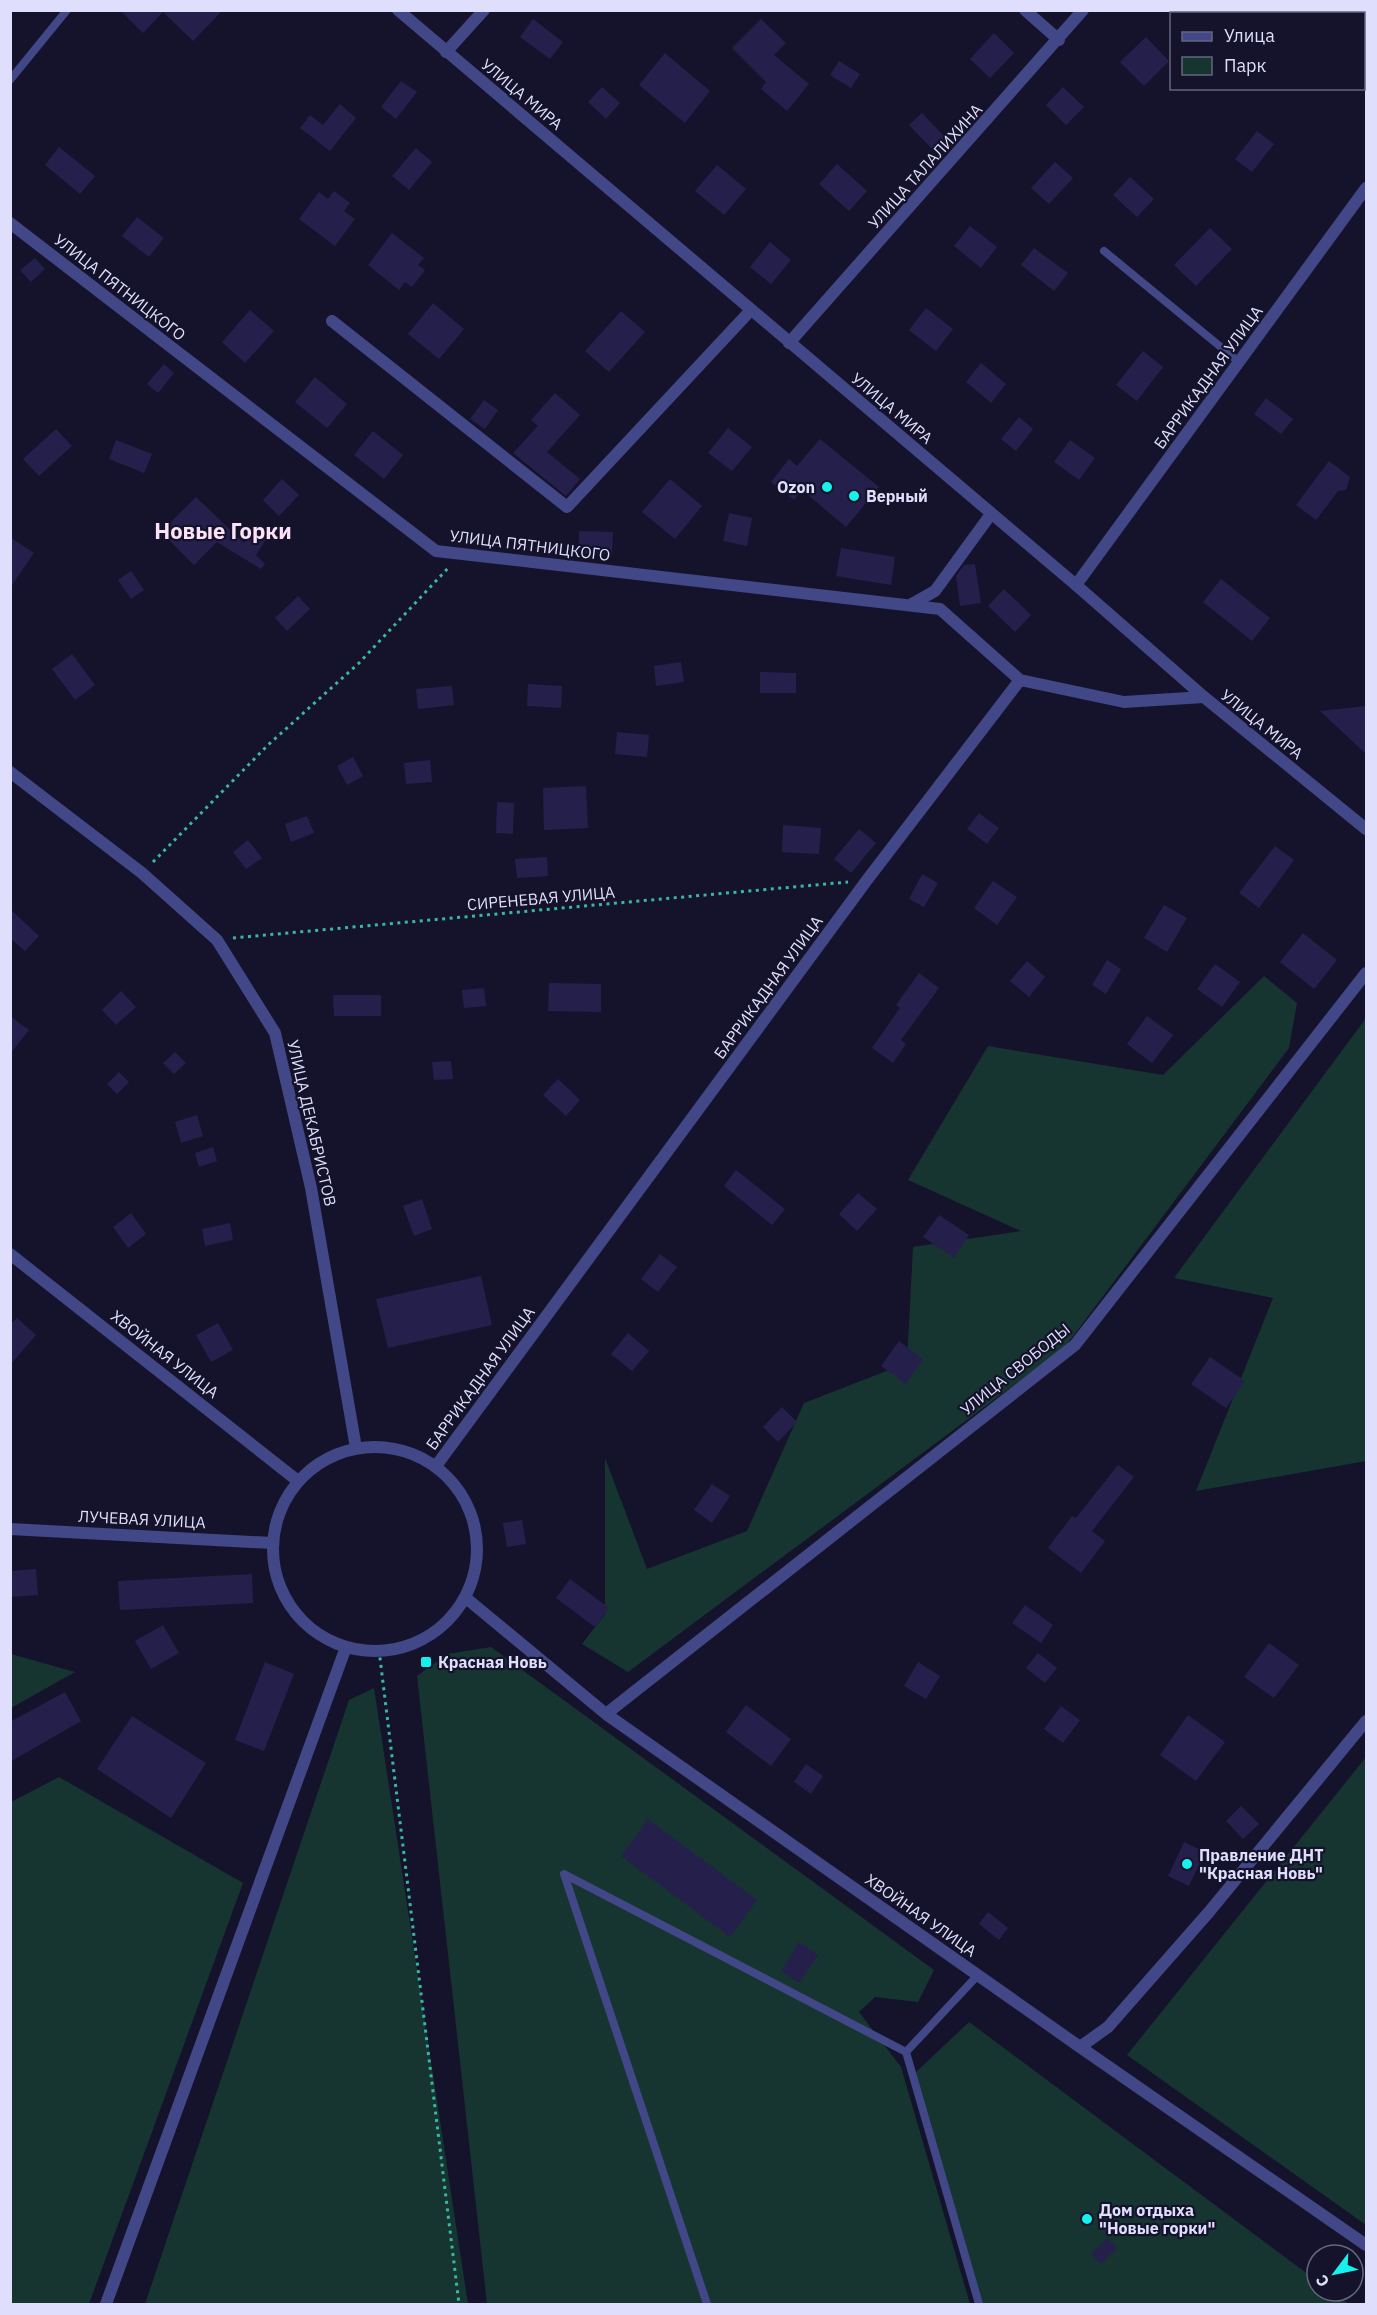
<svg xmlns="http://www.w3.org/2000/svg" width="1377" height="2315" font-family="'IBM Plex Sans',sans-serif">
<rect width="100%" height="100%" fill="#14132b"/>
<path fill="#163530" d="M 1264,976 L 1297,1003 L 1289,1048 L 1065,1347 L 628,1672 L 582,1644 L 605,1614 L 605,1458 L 647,1569 L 747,1531 L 804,1403 L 907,1363 L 913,1247 L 1021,1231 L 908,1180 L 988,1046 L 1163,1075 Z
M 1366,1018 L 1366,1461 L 1196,1491 L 1273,1298 L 1174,1278 Z
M 491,1647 L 934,1970 L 918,2002 L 875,1997 L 859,2012 L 901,2067 L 970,2304 L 487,2304 L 417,1676 L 447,1654 Z
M 10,1654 L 11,1654 L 75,1672 L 11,1708 Z
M 374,1688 L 468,2304 L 145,2304 L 349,1700 Z
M 1366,1757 L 1366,2225 L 1127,2055 Z
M 59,1777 L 243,1883 L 89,2304 L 11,2304 L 11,1802 Z
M 969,2022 L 1317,2281 L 1317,2291 L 1331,2291 L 1349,2304 L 981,2304 L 914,2074 Z"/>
<path fill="#24204b" d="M 120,10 L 223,10 L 193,41 L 163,12 L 143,33 Z
M 533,19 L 563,42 L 550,59 L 520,37 Z
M 761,19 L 786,43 L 774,55 L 809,84 L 787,111 L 761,89 L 766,82 L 732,48 Z
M 994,33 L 1014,53 L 990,78 L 970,59 Z
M 1146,37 L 1169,61 L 1144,86 L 1120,62 Z
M 665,53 L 710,91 L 685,123 L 639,85 Z
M 839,61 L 860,74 L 851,88 L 830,75 Z
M 401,81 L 417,92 L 396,119 L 381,107 Z
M 602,87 L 620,103 L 606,119 L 588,102 Z
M 1063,87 L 1084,107 L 1066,125 L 1046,105 Z
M 340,104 L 356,118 L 330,151 L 300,128 L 310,115 L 323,125 Z
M 922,113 L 945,137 L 932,149 L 909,125 Z
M 1257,131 L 1274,144 L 1252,172 L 1235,159 Z
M 59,147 L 95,176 L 80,194 L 45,165 Z
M 416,148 L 432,162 L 409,190 L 392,176 Z
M 1055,162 L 1073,178 L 1049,204 L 1031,188 Z
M 837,164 L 867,191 L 849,211 L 819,184 Z
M 717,165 L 746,189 L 724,215 L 695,191 Z
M 1130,177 L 1154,199 L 1137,217 L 1113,195 Z
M 334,191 L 350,203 L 344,211 L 355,219 L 335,246 L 299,219 L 319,192 L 328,199 Z
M 137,217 L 164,238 L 149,257 L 122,236 Z
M 970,226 L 997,247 L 981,268 L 954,246 Z
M 1210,228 L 1232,249 L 1196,286 L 1174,265 Z
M 392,233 L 424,258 L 418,265 L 425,270 L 412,287 L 405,282 L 399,290 L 368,265 Z
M 770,242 L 791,260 L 771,284 L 750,267 Z
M 1034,248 L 1068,273 L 1054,291 L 1021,265 Z
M 35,258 L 45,269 L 31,282 L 20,270 Z
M 433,303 L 464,329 L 439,359 L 408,334 Z
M 926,308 L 953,329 L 936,351 L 909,330 Z
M 250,310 L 274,331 L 245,363 L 222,342 Z
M 621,311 L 645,332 L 609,372 L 585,351 Z
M 1143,351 L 1163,367 L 1137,401 L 1116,385 Z
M 981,363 L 1006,384 L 991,403 L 966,382 Z
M 164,364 L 174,373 L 158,393 L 147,384 Z
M 315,377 L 347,404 L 327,428 L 295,402 Z
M 555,393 L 580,415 L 547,452 L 580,479 L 566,496 L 513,453 L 538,426 L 531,420 Z
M 1266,398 L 1293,419 L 1281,434 L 1254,414 Z
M 484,400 L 498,410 L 485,429 L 470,419 Z
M 1019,417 L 1033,429 L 1016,451 L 1001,439 Z
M 728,428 L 752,447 L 732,471 L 708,453 Z
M 56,429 L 72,446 L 39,476 L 23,459 Z
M 373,431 L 403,455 L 384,479 L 354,455 Z
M 820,439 L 879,487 L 846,527 L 802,490 L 794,500 L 771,482 L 789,459 L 797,466 Z
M 116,440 L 152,454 L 144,473 L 109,459 Z
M 1070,440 L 1095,458 L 1079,480 L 1054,462 Z
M 1329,461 L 1350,477 L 1346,490 L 1338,491 L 1316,520 L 1296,505 Z
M 282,479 L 299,495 L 279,516 L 263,500 Z
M 670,479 L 702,506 L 675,539 L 642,512 Z
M 196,497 L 244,543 L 254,527 L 268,536 L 256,555 L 265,564 L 261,569 L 217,542 L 194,565 L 161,532 Z
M 729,513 L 752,518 L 747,546 L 723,541 Z
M 579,531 L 613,532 L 612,554 L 579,553 Z
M 10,537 L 34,553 L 10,588 Z
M 841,548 L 895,557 L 891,585 L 836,576 Z
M 975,564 L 981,603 L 960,606 L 956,576 L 964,565 Z
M 131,571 L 144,590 L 131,599 L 118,580 Z
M 1221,579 L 1270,618 L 1252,641 L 1203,602 Z
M 1004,589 L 1031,615 L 1015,632 L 988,606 Z
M 298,596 L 310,609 L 287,631 L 275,618 Z
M 72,654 L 95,685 L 75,700 L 52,669 Z
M 681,662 L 684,682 L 656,686 L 654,666 Z
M 760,672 L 796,673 L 796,693 L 760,693 Z
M 528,684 L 562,686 L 561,708 L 527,706 Z
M 452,686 L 454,705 L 418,709 L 416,689 Z
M 1366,706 L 1366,754 L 1320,711 Z
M 617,732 L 649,735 L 647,757 L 615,754 Z
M 353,757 L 363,776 L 347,785 L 337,766 Z
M 430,760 L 432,782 L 406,784 L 404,763 Z
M 586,786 L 588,828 L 544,830 L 543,788 Z
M 497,802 L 514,803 L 513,834 L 496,833 Z
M 979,813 L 999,828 L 987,844 L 967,829 Z
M 307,816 L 314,833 L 291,842 L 285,824 Z
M 783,825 L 821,828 L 819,854 L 782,852 Z
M 859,829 L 876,843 L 851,873 L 834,859 Z
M 248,840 L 262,858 L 246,869 L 233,852 Z
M 1275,846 L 1294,860 L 1259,908 L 1239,893 Z
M 547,857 L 548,876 L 517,878 L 515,859 Z
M 922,874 L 938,883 L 924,907 L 909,899 Z
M 993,881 L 1017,897 L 997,925 L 974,908 Z
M 1164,905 L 1187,918 L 1167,952 L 1144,938 Z
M 10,909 L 39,936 L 25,951 L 10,938 Z
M 1303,933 L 1337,960 L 1314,989 L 1280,962 Z
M 1107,960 L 1121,969 L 1106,994 L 1092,985 Z
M 1027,961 L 1045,977 L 1029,997 L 1010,981 Z
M 1215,964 L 1240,982 L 1222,1007 L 1197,989 Z
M 919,973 L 939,988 L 901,1040 L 906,1044 L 893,1063 L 872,1048 L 900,1008 L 896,1005 Z
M 549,983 L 601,984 L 601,1012 L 548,1011 Z
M 484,988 L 486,1006 L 464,1008 L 462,990 Z
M 121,991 L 136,1007 L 116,1025 L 102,1010 Z
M 333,995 L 381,995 L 381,1016 L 334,1016 Z
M 10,1016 L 29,1030 L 10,1054 Z
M 1147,1016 L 1173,1035 L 1152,1063 L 1127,1044 Z
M 175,1052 L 186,1063 L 174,1074 L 163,1063 Z
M 451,1061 L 453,1079 L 434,1080 L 432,1062 Z
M 119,1072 L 129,1082 L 117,1094 L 107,1084 Z
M 558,1079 L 580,1100 L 566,1116 L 543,1095 Z
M 197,1115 L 203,1136 L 181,1143 L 175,1122 Z
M 213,1147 L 217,1161 L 199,1167 L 195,1153 Z
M 736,1170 L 785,1209 L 772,1225 L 724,1186 Z
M 858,1193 L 877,1209 L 857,1231 L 839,1214 Z
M 422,1199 L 432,1229 L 414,1236 L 403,1206 Z
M 131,1213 L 146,1234 L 128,1248 L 113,1227 Z
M 939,1215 L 969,1235 L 954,1258 L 923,1237 Z
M 230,1223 L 233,1240 L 205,1246 L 202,1229 Z
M 660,1254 L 677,1267 L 658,1292 L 641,1279 Z
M 481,1276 L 492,1325 L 388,1348 L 376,1299 Z
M 17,1318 L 36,1335 L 10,1365 L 10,1325 Z
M 218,1323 L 233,1350 L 211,1362 L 196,1335 Z
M 628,1333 L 649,1351 L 632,1371 L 611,1354 Z
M 899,1341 L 923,1359 L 906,1384 L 881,1366 Z
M 1210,1357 L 1245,1381 L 1226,1408 L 1191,1384 Z
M 782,1407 L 797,1422 L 778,1442 L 763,1427 Z
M 1118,1465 L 1134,1477 L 1092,1531 L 1105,1541 L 1081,1573 L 1048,1548 L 1072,1516 L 1076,1518 Z
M 712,1484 L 730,1496 L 712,1523 L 694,1510 Z
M 522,1520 L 526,1544 L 507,1547 L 503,1523 Z
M 36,1569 L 38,1595 L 10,1597 L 10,1571 Z
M 252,1574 L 253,1603 L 120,1610 L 118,1581 Z
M 570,1579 L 609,1608 L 595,1627 L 556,1598 Z
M 1025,1605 L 1053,1625 L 1041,1643 L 1012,1623 Z
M 163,1625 L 179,1653 L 151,1669 L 135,1641 Z
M 1269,1643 L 1299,1665 L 1274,1698 L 1244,1677 Z
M 1038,1653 L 1057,1668 L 1045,1683 L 1026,1668 Z
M 265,1662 L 294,1674 L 264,1751 L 235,1740 Z
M 918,1662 L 940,1676 L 926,1699 L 904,1686 Z
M 65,1692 L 81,1721 L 10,1762 L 10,1722 Z
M 746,1705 L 791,1739 L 771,1766 L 726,1732 Z
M 1061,1706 L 1080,1720 L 1063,1743 L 1044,1729 Z
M 1188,1715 L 1225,1742 L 1196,1781 L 1160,1755 Z
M 132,1716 L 206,1763 L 171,1818 L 97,1769 Z
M 806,1764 L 823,1776 L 811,1794 L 794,1782 Z
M 1241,1806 L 1259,1824 L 1243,1839 L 1226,1821 Z
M 648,1819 L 757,1900 L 730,1937 L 621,1856 Z
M 1184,1842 L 1205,1852 L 1189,1886 L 1168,1876 Z
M 988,1912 L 1008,1928 L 999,1940 L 979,1924 Z
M 799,1942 L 818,1955 L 799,1983 L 781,1971 Z
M 1107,2238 L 1117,2248 L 1101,2264 L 1091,2254 Z"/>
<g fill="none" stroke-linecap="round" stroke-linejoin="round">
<path stroke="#39b7a0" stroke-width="3" stroke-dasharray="3 4.5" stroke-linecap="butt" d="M 153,862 L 268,745 L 359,663 L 450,566
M 233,938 L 848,882
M 379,1650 L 459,2304"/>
<path stroke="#414787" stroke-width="8" d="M 10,80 L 67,10
M 1104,251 L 1239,362
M 978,1975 L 906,2052 L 979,2304
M 707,2304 L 564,1874 L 906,2052"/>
<path stroke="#414787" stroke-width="12" d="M 1025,10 L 1059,40
M 446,52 L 484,10
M 10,223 L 436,551 L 940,609 L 1020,680 L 1124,702 L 1204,697
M 332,321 L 567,507 L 751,310
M 789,343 L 1083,10
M 1076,585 L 1366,188
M 910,605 L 935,591 L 991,514
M 10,772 L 142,873 L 217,940 L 275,1033 L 311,1188 L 356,1448
M 10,1254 L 298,1481
M273 1549a102 102 0 1 1 204 0a102 102 0 1 1-204 0Z
M 436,1466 L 867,880 L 1020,680
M 10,1529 L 272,1543
M 466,1598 L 606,1714 L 1080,2047 L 1366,2245
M 606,1714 L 1075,1345 L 1366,973
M 1080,2047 L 1108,2027 L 1209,1912 L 1366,1721
M 106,2304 L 346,1647"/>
<path stroke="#414787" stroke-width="12" d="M 398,10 L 1076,585 L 1204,697 L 1366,829"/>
</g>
<g fill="#17f1ed" stroke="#14132b" stroke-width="2">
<circle cx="827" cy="487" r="6"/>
<circle cx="854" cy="496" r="6"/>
<rect x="420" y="1656" width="12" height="12" rx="3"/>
<circle cx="1187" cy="1864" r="6"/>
<circle cx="1087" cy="2219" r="6"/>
</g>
<g text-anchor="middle" stroke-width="4.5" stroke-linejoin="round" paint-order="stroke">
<g font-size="16" fill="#dfdffd" stroke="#14132b">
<text transform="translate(522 94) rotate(40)" y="6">УЛИЦА МИРА</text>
<text transform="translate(925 166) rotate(-48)" y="6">УЛИЦА ТАЛАЛИХИНА</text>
<text transform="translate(120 287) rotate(38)" y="6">УЛИЦА ПЯТНИЦКОГО</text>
<text transform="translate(1208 377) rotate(-54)" y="6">БАРРИКАДНАЯ УЛИЦА</text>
<text transform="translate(892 408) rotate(40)" y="6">УЛИЦА МИРА</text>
<text transform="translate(530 545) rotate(7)" y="6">УЛИЦА ПЯТНИЦКОГО</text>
<text transform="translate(1262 724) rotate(39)" y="6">УЛИЦА МИРА</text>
<text transform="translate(541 898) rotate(-5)" y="6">СИРЕНЕВАЯ УЛИЦА</text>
<text transform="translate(768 987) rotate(-54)" y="6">БАРРИКАДНАЯ УЛИЦА</text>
<text transform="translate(312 1123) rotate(77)" y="6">УЛИЦА ДЕКАБРИСТОВ</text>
<text transform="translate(165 1354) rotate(38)" y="6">ХВОЙНАЯ УЛИЦА</text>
<text transform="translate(1015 1369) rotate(-39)" y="6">УЛИЦА СВОБОДЫ</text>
<text transform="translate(480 1378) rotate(-54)" y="6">БАРРИКАДНАЯ УЛИЦА</text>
<text transform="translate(142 1519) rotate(3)" y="6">ЛУЧЕВАЯ УЛИЦА</text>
<text transform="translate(921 1915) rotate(35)" y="6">ХВОЙНАЯ УЛИЦА</text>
</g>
<g font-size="16" font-weight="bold" fill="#dfdffd" stroke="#14132b" text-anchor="start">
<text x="815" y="493" text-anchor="end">Ozon</text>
<text x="866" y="502">Верный</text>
<text x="438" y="1668">Красная Новь</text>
<text x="1199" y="1861">Правление ДНТ<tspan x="1199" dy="18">"Красная Новь"</tspan></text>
<text x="1099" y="2216">Дом отдыха<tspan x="1099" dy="18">"Новые горки"</tspan></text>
</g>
<g font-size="22" font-weight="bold" fill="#fde1f6" stroke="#14132b">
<text x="223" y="539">Новые Горки</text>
</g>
</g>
<rect width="1377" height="2315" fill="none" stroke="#dfdffd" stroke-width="24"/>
<rect x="1170" y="12" width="195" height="78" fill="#14132b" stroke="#65657f" stroke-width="1.5"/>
<rect x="1182" y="32" width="30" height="9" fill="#414787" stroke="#65657f" stroke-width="1.5"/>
<text x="1224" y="42" font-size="18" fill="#dfdffd">Улица</text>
<rect x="1182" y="57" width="30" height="18" fill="#163530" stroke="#65657f" stroke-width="1.5"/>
<text x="1224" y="72" font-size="18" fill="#dfdffd">Парк</text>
<g transform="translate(1335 2273) rotate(238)"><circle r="28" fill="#14132b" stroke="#65657f" stroke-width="1.5"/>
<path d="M0-4.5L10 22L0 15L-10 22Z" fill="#17f1ed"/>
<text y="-9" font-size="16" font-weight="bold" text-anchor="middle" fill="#dfdffd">С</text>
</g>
</svg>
